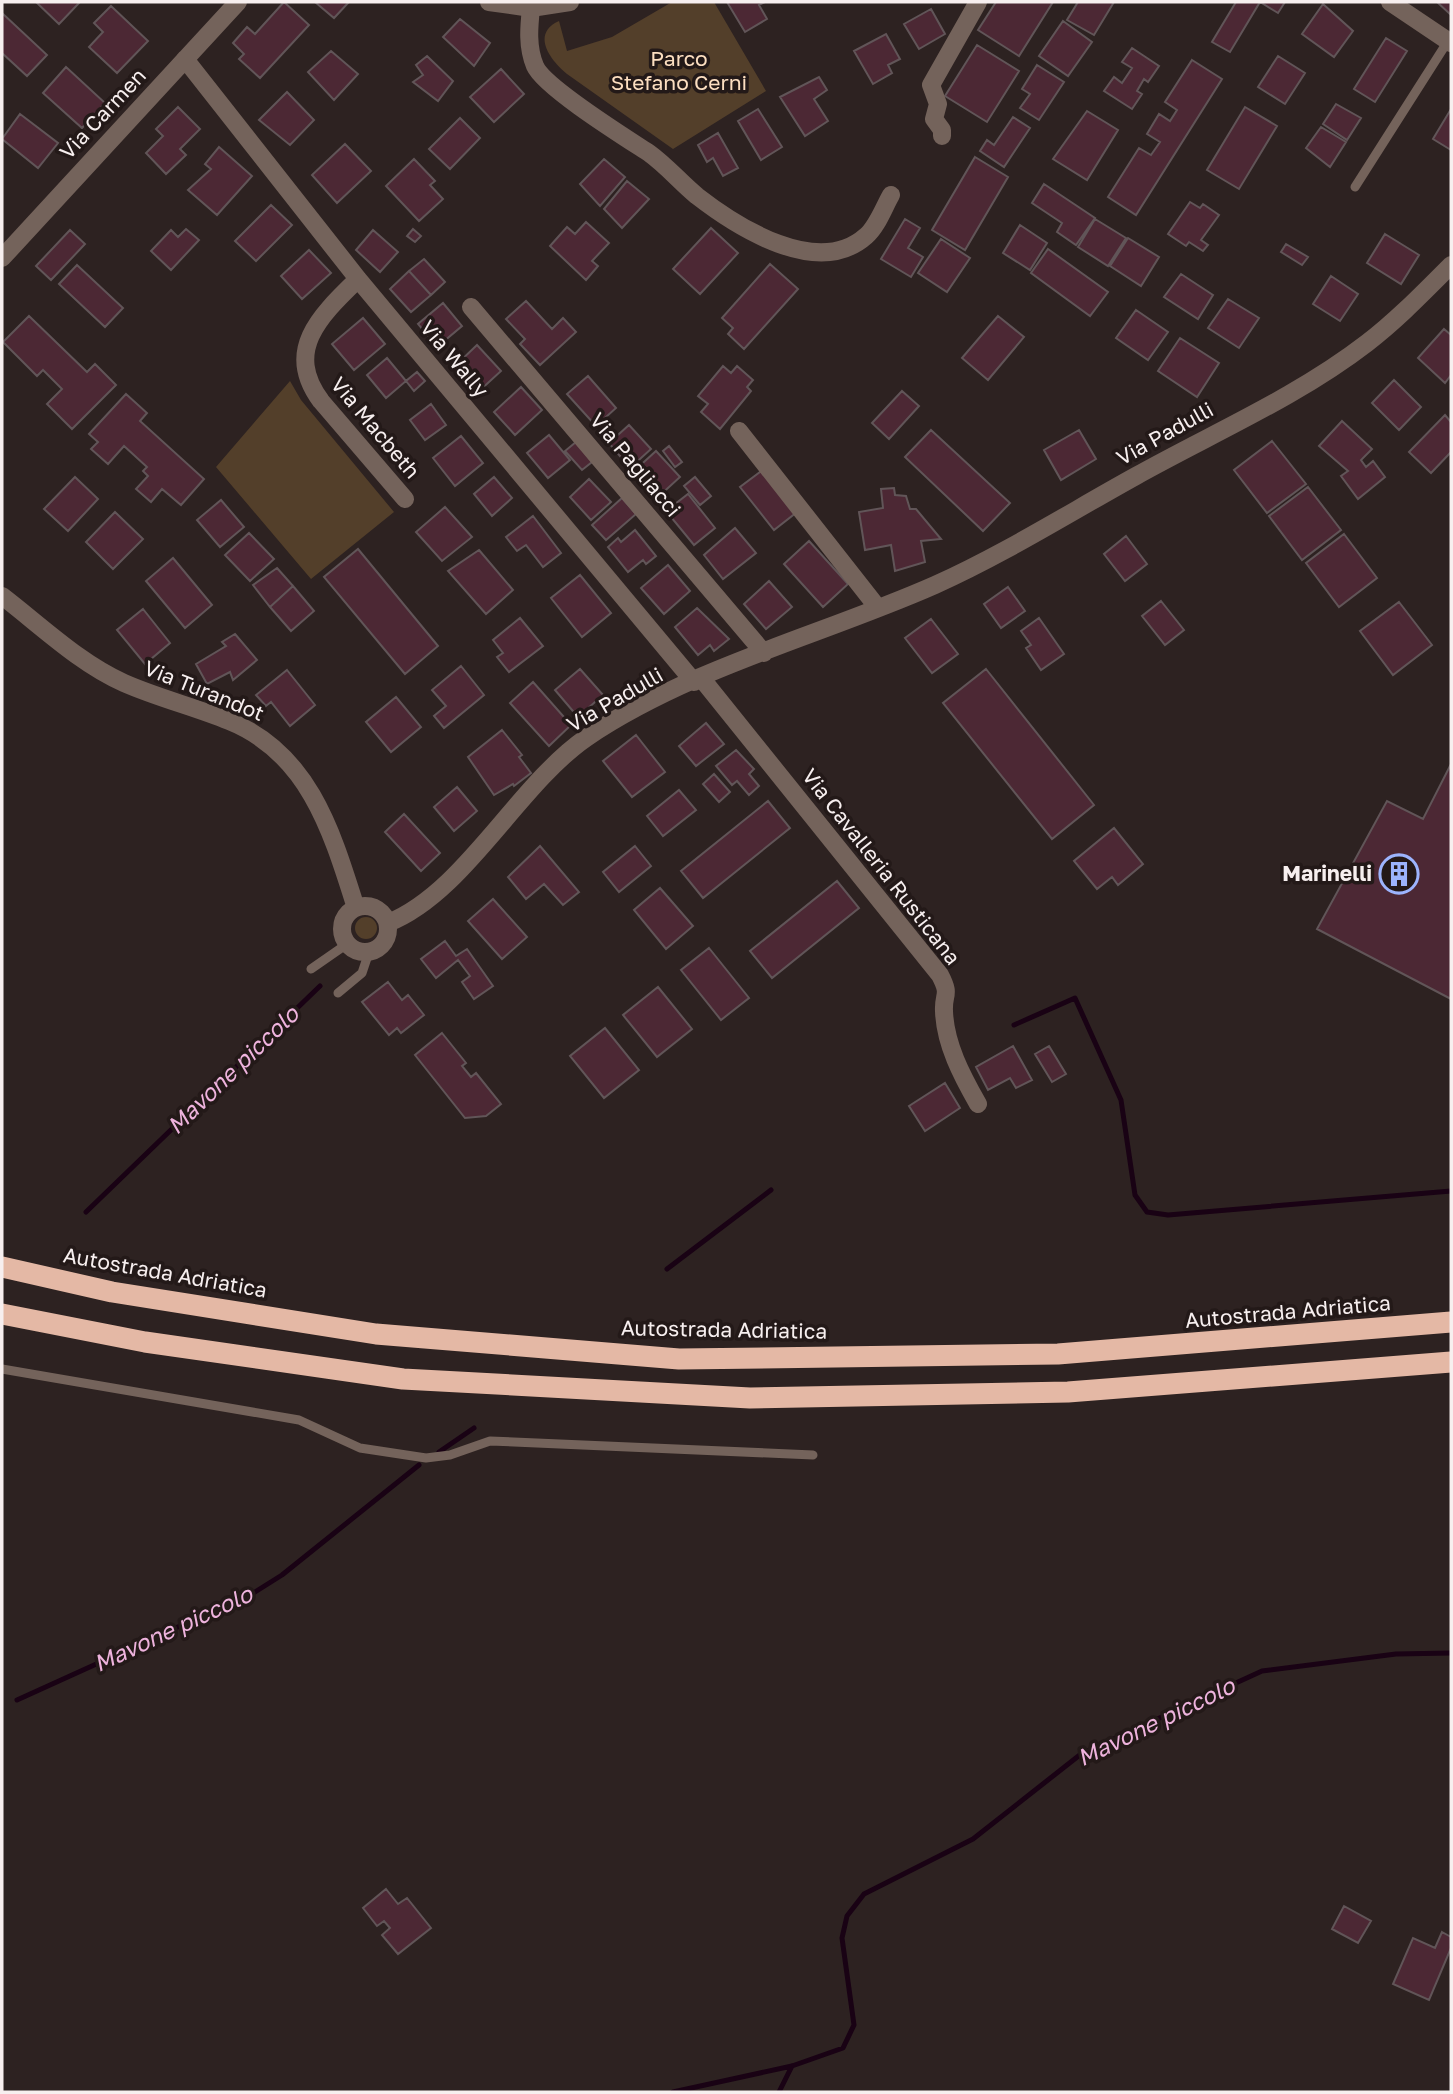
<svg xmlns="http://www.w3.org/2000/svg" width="1453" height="2094" font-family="'Golos Text',sans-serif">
<rect width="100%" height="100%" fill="#2d2221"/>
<path fill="#533f2a" d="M 672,2 L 714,2 L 766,91 L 673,149 L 567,74 C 551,61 530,34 559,21 L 567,51 L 612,37 Z
M 290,381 L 301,400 L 394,512 L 311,579 L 216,467 Z
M355 928a11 11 0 1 1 22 0a11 11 0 1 1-22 0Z"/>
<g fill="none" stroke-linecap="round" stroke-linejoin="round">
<path stroke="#190214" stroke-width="5" d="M 1014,1025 L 1075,998 L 1121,1100 L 1135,1195 L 1147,1212 L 1168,1215 L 1451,1191
M 86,1212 L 320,986
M 667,1269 L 771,1190
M 439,1452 L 474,1428
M 17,1700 L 255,1592 L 282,1575 L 419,1465
M 673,2092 L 792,2066 L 843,2048 L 854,2025 L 842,1938 L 847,1916 L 864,1894 L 973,1839 L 1081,1754 L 1262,1671 L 1396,1654 L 1451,1653
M 779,2092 L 792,2066"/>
</g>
<path fill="#4c2834" stroke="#615558" stroke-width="2" d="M 36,2 L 80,2 L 59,24 Z
M 284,2 L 309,25 L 260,78 L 239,59 L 244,54 L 233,43 L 247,27 L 255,34 Z
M 315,2 L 349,2 L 334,18 Z
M 727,2 L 765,2 L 759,5 L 767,19 L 745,32 Z
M 996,2 L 1053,2 L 1019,56 L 978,30 Z
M 1078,2 L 1114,2 L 1094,35 L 1067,20 Z
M 1236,2 L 1285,2 L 1278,13 L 1260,2 L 1230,52 L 1212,42 Z
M 1437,2 L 1451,2 L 1451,15 Z
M 1323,4 L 1353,31 L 1334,57 L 1302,34 Z
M 111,6 L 148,41 L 117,73 L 89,47 L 103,32 L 94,23 Z
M 931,9 L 945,34 L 919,49 L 904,24 Z
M 2,13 L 47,55 L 27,76 L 2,53 Z
M 460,19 L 490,43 L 474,66 L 443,37 Z
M 1063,21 L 1092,42 L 1068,76 L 1039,56 Z
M 886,34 L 900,59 L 888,65 L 892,73 L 873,84 L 854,51 Z
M 1386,38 L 1407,51 L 1375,102 L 1354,89 Z
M 977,45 L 1019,71 L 987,122 L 945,96 Z
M 1132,48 L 1159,66 L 1148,82 L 1144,79 L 1137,91 L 1142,94 L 1132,109 L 1104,91 L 1114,77 L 1122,83 L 1132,68 L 1122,62 Z
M 331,51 L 358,74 L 334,100 L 308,72 Z
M 427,56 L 453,81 L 438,101 L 413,82 L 423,75 L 416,65 Z
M 1278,56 L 1305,73 L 1285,104 L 1258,87 Z
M 1192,60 L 1222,79 L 1136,215 L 1108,197 L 1139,148 L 1151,155 L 1160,142 L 1147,134 L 1159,114 L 1170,121 L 1177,110 L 1165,102 Z
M 1037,65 L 1064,82 L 1039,120 L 1020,108 L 1030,94 L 1022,89 Z
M 66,67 L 105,103 L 82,128 L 43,93 Z
M 501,69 L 524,94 L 494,122 L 470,97 Z
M 819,77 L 827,90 L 814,99 L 828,121 L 805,136 L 780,97 Z
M 287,92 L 314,120 L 290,145 L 259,120 Z
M 1336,104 L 1361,118 L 1347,140 L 1323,124 Z
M 178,107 L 200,129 L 180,149 L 186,155 L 166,174 L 146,153 L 163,136 L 156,129 Z
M 1245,107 L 1277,126 L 1239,189 L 1207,170 Z
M 758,109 L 782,147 L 761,160 L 738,121 Z
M 1451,109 L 1451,150 L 1433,139 Z
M 1087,111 L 1118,130 L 1087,180 L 1053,159 Z
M 20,114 L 58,143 L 38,168 L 2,139 Z
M 1013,117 L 1030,128 L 1004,167 L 980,151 L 987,140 L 994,145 Z
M 460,118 L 480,138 L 450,169 L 429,149 Z
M 1321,127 L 1346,142 L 1330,167 L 1306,148 Z
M 718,133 L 738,168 L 723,176 L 713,158 L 707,162 L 698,145 Z
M 345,144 L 371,171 L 337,203 L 312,175 Z
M 219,147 L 252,176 L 217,215 L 188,190 L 211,169 L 205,164 Z
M 975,157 L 1008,177 L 965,250 L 932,230 Z
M 414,159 L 435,181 L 430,185 L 443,199 L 419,221 L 386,186 Z
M 604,159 L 625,177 L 600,206 L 580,184 Z
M 627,181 L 649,199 L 622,228 L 604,209 Z
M 1044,184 L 1095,218 L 1076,245 L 1057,232 L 1062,223 L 1032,203 Z
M 1190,202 L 1200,208 L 1203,204 L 1219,215 L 1201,240 L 1208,245 L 1203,251 L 1189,242 L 1186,246 L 1168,234 Z
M 271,205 L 292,225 L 256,261 L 235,241 Z
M 905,219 L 920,228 L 908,248 L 923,257 L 911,277 L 881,259 Z
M 1095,219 L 1126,238 L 1108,266 L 1078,247 Z
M 586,222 L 609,243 L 592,261 L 598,266 L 586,280 L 550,246 L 567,227 L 575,234 Z
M 1020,225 L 1047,243 L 1030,270 L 1003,253 Z
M 711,228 L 738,253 L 700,294 L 673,269 Z
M 186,229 L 199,240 L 171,270 L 151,251 L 171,230 L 178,237 Z
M 413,229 L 421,236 L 415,242 L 407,236 Z
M 70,230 L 85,244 L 51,280 L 36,266 Z
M 373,230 L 398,252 L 380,272 L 356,250 Z
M 1385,234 L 1419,255 L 1401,284 L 1367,263 Z
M 1128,238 L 1159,257 L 1141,286 L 1110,266 Z
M 941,239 L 970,258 L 947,292 L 918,273 Z
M 1286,244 L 1308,257 L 1302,265 L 1281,252 Z
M 1048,249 L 1108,292 L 1090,316 L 1031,273 Z
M 309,250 L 331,273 L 302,299 L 281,276 Z
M 424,259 L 445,282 L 431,295 L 409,271 Z
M 770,264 L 798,289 L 744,349 L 728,334 L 733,328 L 722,318 Z
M 77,265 L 123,308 L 105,327 L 59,284 Z
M 409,271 L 431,295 L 411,312 L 390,289 Z
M 1181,274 L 1213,295 L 1198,319 L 1164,297 Z
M 1331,276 L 1358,294 L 1340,321 L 1313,304 Z
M 1228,299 L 1259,318 L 1239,348 L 1208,328 Z
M 526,301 L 552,329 L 563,318 L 576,332 L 540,365 L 520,344 L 525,339 L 506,319 Z
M 443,303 L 462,326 L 437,347 L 418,324 Z
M 1136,310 L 1168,332 L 1148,360 L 1116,338 Z
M 29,316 L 87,372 L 95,364 L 116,385 L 72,429 L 47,404 L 62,389 L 43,370 L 37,376 L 3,342 Z
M 998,316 L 1024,337 L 988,380 L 962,358 Z
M 363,318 L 385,344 L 354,370 L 332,344 Z
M 1444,329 L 1451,335 L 1451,375 L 1445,383 L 1418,358 Z
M 1180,338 L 1219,363 L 1197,397 L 1158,371 Z
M 477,345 L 501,371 L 478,392 L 455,366 Z
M 387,358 L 406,381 L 386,398 L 367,375 Z
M 723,366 L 731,373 L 737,366 L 753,380 L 747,387 L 751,391 L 720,429 L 701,412 L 708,404 L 698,396 Z
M 417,372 L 425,381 L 414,391 L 406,381 Z
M 588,376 L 616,408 L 596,426 L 567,394 Z
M 1394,380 L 1421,407 L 1399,430 L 1372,403 Z
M 521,387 L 542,410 L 515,435 L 494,412 Z
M 902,391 L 919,406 L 889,439 L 872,423 Z
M 126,394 L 147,413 L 140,421 L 204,479 L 181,505 L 162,489 L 151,502 L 136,489 L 148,476 L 143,471 L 147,467 L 124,446 L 108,464 L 91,449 L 98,442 L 89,434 Z
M 431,404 L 446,425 L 425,440 L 410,420 Z
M 1445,415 L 1451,422 L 1451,452 L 1431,473 L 1409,452 Z
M 1342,421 L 1372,449 L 1361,460 L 1366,467 L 1373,461 L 1385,477 L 1358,499 L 1341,476 L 1348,471 L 1319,446 Z
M 629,425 L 651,449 L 630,468 L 609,443 Z
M 931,430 L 1010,503 L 983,531 L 905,457 Z
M 1079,430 L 1096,459 L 1061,480 L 1044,450 Z
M 549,435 L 570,460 L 548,478 L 527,453 Z
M 461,436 L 483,463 L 455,486 L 433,458 Z
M 1272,441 L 1306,484 L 1267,513 L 1234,470 Z
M 576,442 L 592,462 L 582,470 L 565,451 Z
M 669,446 L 682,462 L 675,467 L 663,451 Z
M 656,451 L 680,477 L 657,498 L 633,472 Z
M 764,469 L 797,512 L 774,530 L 740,487 Z
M 75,477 L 98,499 L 68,531 L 44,509 Z
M 494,477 L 512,498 L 492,516 L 474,494 Z
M 695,477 L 711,496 L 700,505 L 684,486 Z
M 589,479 L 611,502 L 591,520 L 570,497 Z
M 1308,487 L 1341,530 L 1302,560 L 1269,516 Z
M 894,488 L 895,495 L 906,496 L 910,509 L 916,509 L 941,539 L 921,541 L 925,562 L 895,571 L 891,545 L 865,550 L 859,512 L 883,508 L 881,489 Z
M 688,494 L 715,528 L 694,545 L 666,511 Z
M 622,498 L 636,514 L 606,540 L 592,525 Z
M 221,500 L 244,527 L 220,547 L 197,520 Z
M 445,507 L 472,537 L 442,561 L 416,532 Z
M 115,512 L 143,539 L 113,569 L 86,542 Z
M 533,516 L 561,553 L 543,567 L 526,545 L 517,551 L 506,537 Z
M 735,528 L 756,553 L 723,579 L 704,555 Z
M 635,530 L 656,556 L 646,564 L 643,560 L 628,572 L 608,547 L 618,538 L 621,542 Z
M 249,533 L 274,559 L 250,581 L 225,555 Z
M 1344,534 L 1377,578 L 1339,607 L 1306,563 Z
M 1126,536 L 1147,564 L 1125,581 L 1104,554 Z
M 809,541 L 848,584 L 823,607 L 784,564 Z
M 358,549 L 438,646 L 405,674 L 324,577 Z
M 479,550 L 513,590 L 486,614 L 448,571 Z
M 173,558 L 212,605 L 185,628 L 146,581 Z
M 668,565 L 690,591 L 664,614 L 641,588 Z
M 277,568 L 293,586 L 270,607 L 253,585 Z
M 580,575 L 611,613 L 582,637 L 551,598 Z
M 769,581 L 792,607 L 766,629 L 744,604 Z
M 293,586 L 314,611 L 291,631 L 270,607 Z
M 1008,587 L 1025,611 L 1001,628 L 984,604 Z
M 1161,601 L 1184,630 L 1165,645 L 1142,616 Z
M 1399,602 L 1432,645 L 1393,675 L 1360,631 Z
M 697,608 L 729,639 L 714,651 L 710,645 L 698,655 L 675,627 Z
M 143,609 L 170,643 L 145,664 L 117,630 Z
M 520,618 L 543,646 L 509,672 L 497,657 L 503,653 L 493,640 Z
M 1039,618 L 1064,654 L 1041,670 L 1026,648 L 1031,645 L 1021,631 Z
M 931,619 L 958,654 L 932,673 L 905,638 Z
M 235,634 L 257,660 L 233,680 L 230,672 L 207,684 L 196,664 L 226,646 L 222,642 Z
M 461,666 L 484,695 L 444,728 L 434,716 L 446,706 L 432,690 Z
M 580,669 L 603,695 L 578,717 L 555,690 Z
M 986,669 L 1094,805 L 1052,839 L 943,703 Z
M 287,670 L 315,705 L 290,726 L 271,702 L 266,706 L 256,695 Z
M 533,682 L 571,725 L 549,746 L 510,703 Z
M 396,697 L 421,727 L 391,752 L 366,722 Z
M 706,723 L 724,744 L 696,766 L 679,746 Z
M 502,730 L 522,755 L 519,757 L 531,773 L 514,786 L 513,784 L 494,795 L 468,757 Z
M 636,735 L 665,772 L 632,797 L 603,761 Z
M 736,750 L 754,769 L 749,774 L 759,786 L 749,795 L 737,781 L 732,785 L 716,766 Z
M 1451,764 L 1451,999 L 1317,929 L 1387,801 L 1423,819 Z
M 714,774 L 730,792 L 719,802 L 703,784 Z
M 457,787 L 477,811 L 454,831 L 434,807 Z
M 679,790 L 696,810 L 663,836 L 647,816 Z
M 768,801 L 790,828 L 703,898 L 681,871 Z
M 404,814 L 440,853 L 421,871 L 385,832 Z
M 1114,828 L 1143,864 L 1118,885 L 1112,877 L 1097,889 L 1074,861 Z
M 540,846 L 579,892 L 563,905 L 544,884 L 526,899 L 508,877 Z
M 635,846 L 651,866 L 619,892 L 603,872 Z
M 837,881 L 859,908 L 772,978 L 750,951 Z
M 660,888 L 693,926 L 666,949 L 634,910 Z
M 493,899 L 527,937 L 502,959 L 468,921 Z
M 445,941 L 456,956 L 467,949 L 493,986 L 474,999 L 462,982 L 470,976 L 458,960 L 436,978 L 421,959 Z
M 709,948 L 749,998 L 721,1020 L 681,970 Z
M 388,982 L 402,1000 L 408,995 L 424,1015 L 401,1033 L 397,1028 L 389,1035 L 362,1002 Z
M 658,987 L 692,1029 L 657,1057 L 623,1015 Z
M 605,1028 L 639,1070 L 604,1098 L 570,1056 Z
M 442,1033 L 466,1063 L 462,1066 L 471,1077 L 476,1073 L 501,1104 L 486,1116 L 465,1118 L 415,1055 Z
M 1013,1046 L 1032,1080 L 1016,1088 L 1010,1078 L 988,1090 L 976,1067 Z
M 1049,1046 L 1066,1074 L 1052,1082 L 1035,1054 Z
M 945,1083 L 960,1108 L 925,1131 L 909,1106 Z
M 386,1889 L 398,1904 L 407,1898 L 431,1928 L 398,1954 L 382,1935 L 390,1928 L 384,1921 L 377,1926 L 363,1908 Z
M 1344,1906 L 1371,1921 L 1358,1943 L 1332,1929 Z
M 1442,1932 L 1451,1937 L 1451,1948 L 1429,2000 L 1393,1984 L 1413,1938 L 1435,1948 Z"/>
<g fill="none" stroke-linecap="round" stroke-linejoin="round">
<path stroke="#74635b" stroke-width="9" d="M 1355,187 L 1448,41
M 311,969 L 347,944
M 338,993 L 362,973 L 369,952
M 2,1369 L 299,1420 L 360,1448 L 426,1458 L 450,1455 L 490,1441 L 813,1455"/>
<path stroke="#74635b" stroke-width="18" d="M 489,2 L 531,8 L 570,2
M 1390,2 L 1451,43
M 531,8 C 529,27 527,47 535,66 C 544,87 626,138 649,153 C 667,166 680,182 697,196 C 737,227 818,279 866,236 C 877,227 884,207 891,195
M 185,59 L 358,279 L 694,682
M 942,136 L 942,130 L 934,119 L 938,104 L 931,85 L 978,2
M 2,258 L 238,2
M 358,279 C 321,315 283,350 321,401 L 405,499
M 471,307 L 764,653
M 739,431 L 878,608
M 2,596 C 40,625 79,663 124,683 C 158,698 195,707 229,721 C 309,753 332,832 356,908
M 702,679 L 940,975 C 951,996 943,993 944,1011 C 945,1044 962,1076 978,1104
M342 929a23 23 0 1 1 46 0a23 23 0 1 1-46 0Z
M 388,923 C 464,893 517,786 586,738 C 689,668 822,635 935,585 C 1004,554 1069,513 1136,476 C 1213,433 1297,397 1367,343 C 1397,320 1424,292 1451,265"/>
<path stroke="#e4b8a5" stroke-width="21" d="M 2,1267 L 112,1292 L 376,1334 L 679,1359 L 1058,1354 L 1451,1322
M 2,1314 L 145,1342 L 403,1379 L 750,1398 L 1068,1392 L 1451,1362"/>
</g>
<defs>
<g id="building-ring" transform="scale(2.0125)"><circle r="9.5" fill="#231918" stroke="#9cb4fd" stroke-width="1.5"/><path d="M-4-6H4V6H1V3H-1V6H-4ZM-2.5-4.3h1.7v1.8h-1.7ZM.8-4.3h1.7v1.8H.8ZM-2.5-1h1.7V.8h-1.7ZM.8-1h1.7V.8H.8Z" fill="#9cb4fd"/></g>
</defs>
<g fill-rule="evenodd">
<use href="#building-ring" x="1399" y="874"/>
</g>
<g text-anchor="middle" stroke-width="7" stroke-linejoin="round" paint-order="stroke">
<g font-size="21" fill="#fcdec0" stroke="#231918">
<text x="679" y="66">Parco<tspan x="679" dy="24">Stefano Cerni</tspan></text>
</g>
<g font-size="21" fill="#f7efef" stroke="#231918">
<text transform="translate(103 114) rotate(-47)" y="7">Via Carmen</text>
<text transform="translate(454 359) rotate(50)" y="7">Via Wally</text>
<text transform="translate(375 428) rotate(50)" y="7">Via Macbeth</text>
<text transform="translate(1165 434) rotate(-29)" y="7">Via Padulli</text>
<text transform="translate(635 465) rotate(50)" y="7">Via Pagliacci</text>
<text transform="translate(204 691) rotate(22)" y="7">Via Turandot</text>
<text transform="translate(615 700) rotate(-30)" y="7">Via Padulli</text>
<text transform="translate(881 867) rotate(52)" y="7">Via Cavalleria Rusticana</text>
<text transform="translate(165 1273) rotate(10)" y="7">Autostrada Adriatica</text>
<text transform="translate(1288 1312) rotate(-5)" y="7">Autostrada Adriatica</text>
<text transform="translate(724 1330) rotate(1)" y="7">Autostrada Adriatica</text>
</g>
<g font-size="21" font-weight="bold" fill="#f7efef" stroke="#231918" text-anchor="end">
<text x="1372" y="881">Marinelli</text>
</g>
<g font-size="23" font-style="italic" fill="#eeb3dd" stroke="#231918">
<text transform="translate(233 1070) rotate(-44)" y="8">Mavone piccolo</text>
<text transform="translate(173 1629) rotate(-25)" y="8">Mavone piccolo</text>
<text transform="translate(1156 1722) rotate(-26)" y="8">Mavone piccolo</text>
</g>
</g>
<rect width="1453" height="2094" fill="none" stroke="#f7efef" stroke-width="7"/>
</svg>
